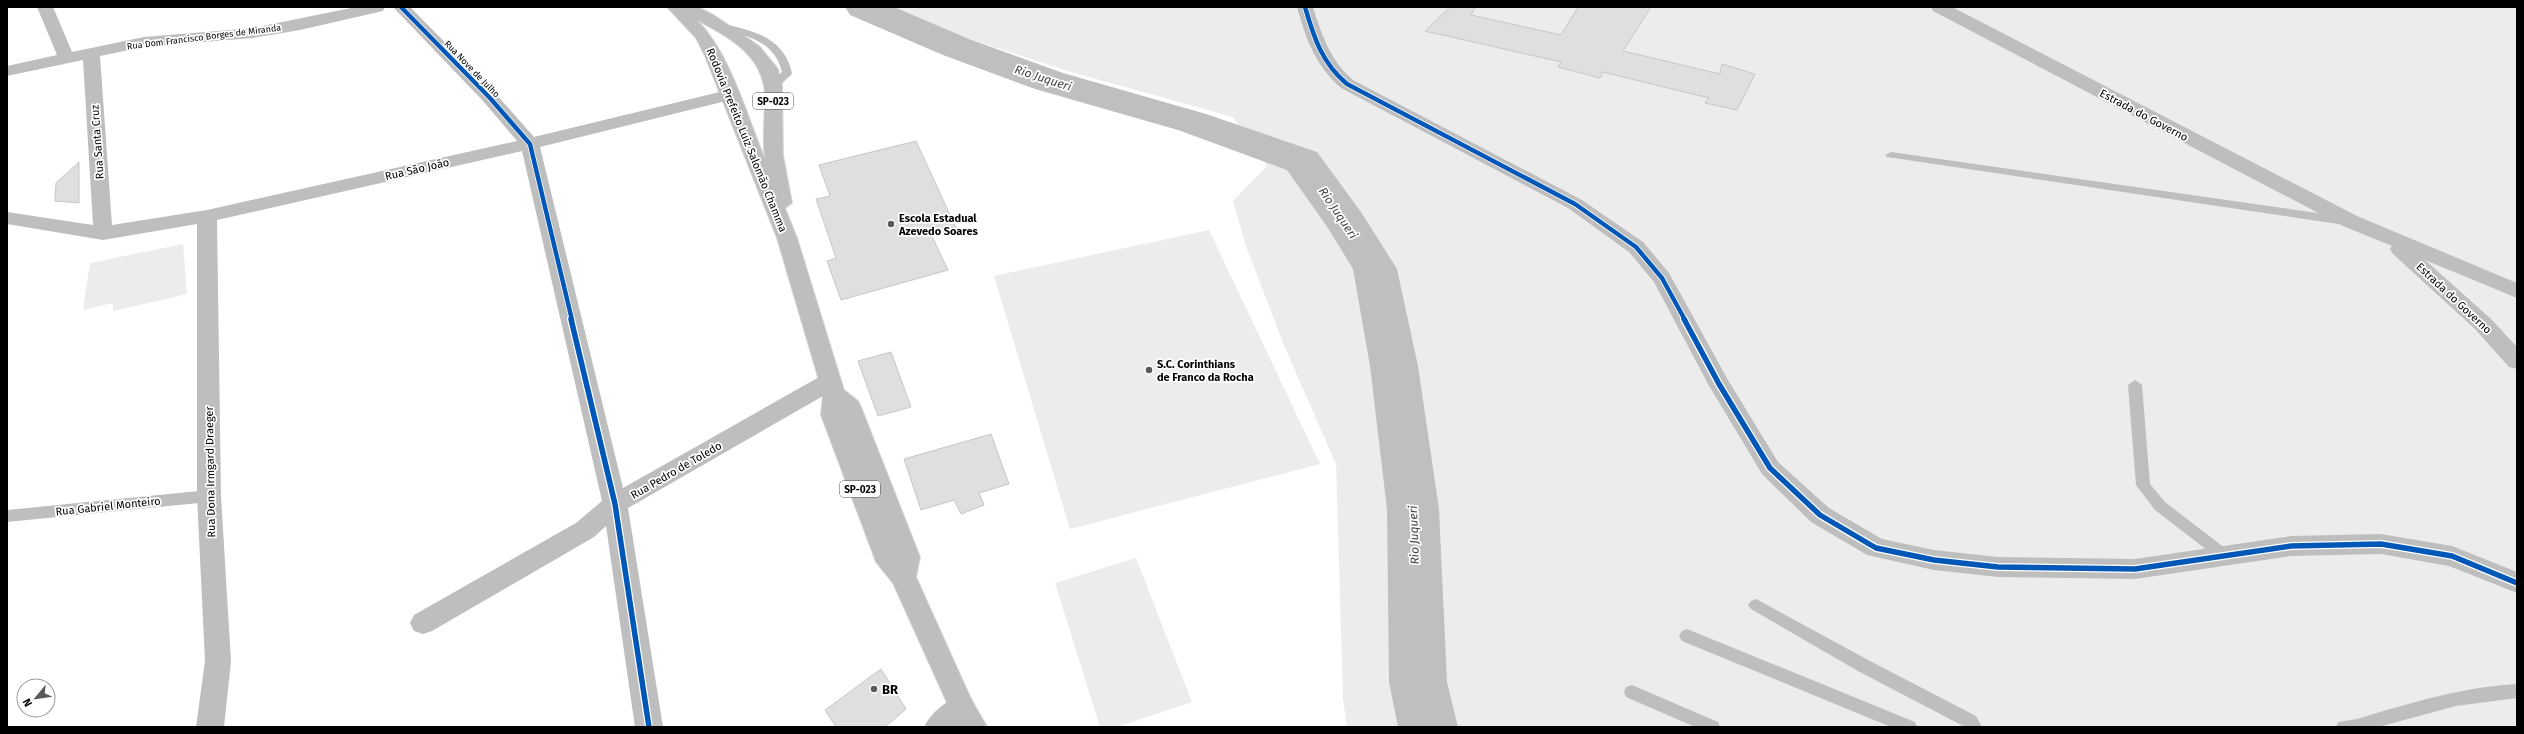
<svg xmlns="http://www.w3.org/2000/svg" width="2524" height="734" font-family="'Fira Sans',sans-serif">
<rect width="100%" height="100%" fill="#fff"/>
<path fill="#ececec" d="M 891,7 L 2517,7 L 2517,727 L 1347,727 L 1343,698 L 1336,464 L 1285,348 L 1246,246 L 1233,201 L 1267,166 L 1233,117 L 1071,72 L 935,28 Z
M 1209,230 L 1320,464 L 1070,529 L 994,276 Z
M 183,244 L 187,294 L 113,311 L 113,303 L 83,310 L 90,263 Z
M 1136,558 L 1192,702 L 1117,727 L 1100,727 L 1055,583 Z"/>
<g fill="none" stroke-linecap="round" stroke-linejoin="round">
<path fill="#bfbfbf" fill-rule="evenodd" d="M 845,7 L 894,7 L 969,39 L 1063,73 L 1206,114 L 1317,152 L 1361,212 L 1397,269 L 1418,366 L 1439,509 L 1447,682 L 1458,727 L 1398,727 L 1389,682 L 1387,509 L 1370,366 L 1353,269 L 1328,228 L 1287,170 L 1178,130 L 1035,89 L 943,55 L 850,15 Z"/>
</g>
<path fill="#dfdfdf" stroke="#c7c7c7" d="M 1450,7 L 1475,7 L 1471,15 L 1561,35 L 1578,7 L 1651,7 L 1623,51 L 1720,74 L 1722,64 L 1755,74 L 1737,110 L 1705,103 L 1709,98 L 1603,72 L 1600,78 L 1558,67 L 1561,62 L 1425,31 Z
M 916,141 L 956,228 L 931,234 L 948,270 L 841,300 L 827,261 L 836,258 L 816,199 L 830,196 L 819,165 Z
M 79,162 L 79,203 L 55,201 L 56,183 Z
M 891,352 L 911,407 L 878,416 L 858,361 Z
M 991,434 L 1009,484 L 979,493 L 984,505 L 961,514 L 954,500 L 921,510 L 904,459 Z
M 881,669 L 906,709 L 885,727 L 836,727 L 825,710 Z"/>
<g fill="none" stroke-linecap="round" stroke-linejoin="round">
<g stroke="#dbdbdb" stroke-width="2">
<path id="primary" d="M 667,7 L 698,7 L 715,16 L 759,46 L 778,69 L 782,85 L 783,155 L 792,203 L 785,208 L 797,238 L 844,390 L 858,401 L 861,407 L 920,557 L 916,577 L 971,699 L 987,727 L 958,727 L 893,583 L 876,562 L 821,415 L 823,394 L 777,238 L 705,56 L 696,38 ZM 697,20 C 730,38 764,55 765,97 C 765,117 762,138 765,159 C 746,114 731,55 697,20 Z"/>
</g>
<path fill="#bebebe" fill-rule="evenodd" d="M 720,23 C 753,31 783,36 792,73 L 791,75 L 778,87 L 770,87 L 770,83 L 782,72 C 774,39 745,36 716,28 L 716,24 Z
M 1891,152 L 2345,217 L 2351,221 L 2345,225 L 1887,157 L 1885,155 Z
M 2135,380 L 2142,385 L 2150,484 L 2165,502 L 2230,552 L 2232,556 L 2230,560 L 2225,562 L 2220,560 L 2155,510 L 2136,485 L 2128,385 Z
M 209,490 L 214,492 L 216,496 L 214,500 L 209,502 L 7,522 L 7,510 Z
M 1756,599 L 1870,661 L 1976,716 L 1982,727 L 1965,727 L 1858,671 L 1751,609 L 1748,605 L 1751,601 Z
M 1687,629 L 1915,722 L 1917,727 L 1891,727 L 1682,641 L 1679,636 L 1682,631 Z
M 2517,684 L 2517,698 L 2456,706 L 2378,727 L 2336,727 L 2338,722 L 2357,719 C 2410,703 2462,687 2517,684 Z
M 1632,685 L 1718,722 L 1720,727 L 1695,727 L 1626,697 L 1624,692 L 1626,687 Z"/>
<path fill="#bebebe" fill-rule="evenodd" d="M 37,7 L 53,7 L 72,52 L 144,37 L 253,28 L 356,7 L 385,7 L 383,11 L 300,30 L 253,38 L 144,47 L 100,56 L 112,225 L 207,210 L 517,141 L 484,102 L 393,7 L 410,7 L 496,94 L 534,137 L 728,90 L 734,91 L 737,95 L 734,99 L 540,147 L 623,488 L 821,376 L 829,374 L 837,376 L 840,382 L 837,388 L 628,508 L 663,727 L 635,727 L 606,526 L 594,537 L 432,631 L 423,634 L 414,631 L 410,623 L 414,615 L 576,523 L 602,501 L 522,151 L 217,220 L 221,496 L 231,661 L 224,727 L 196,727 L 205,661 L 197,496 L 197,224 L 103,240 L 7,224 L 7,212 L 93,225 L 83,60 L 7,76 L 7,66 L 57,55 Z
M 1297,7 L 1313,7 C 1322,36 1330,60 1353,80 L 1582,200 L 1643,242 L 1669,273 L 1728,380 L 1778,462 L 1829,508 L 1882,539 L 1934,550 L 1998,557 L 2135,559 L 2291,536 L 2381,534 L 2452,546 L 2517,572 L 2517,593 L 2449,566 L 2381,554 L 2291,556 L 2135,579 L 1998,577 L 1934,570 L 1867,555 L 1811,522 L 1762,474 L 1708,384 L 1654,282 L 1629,252 L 1568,208 L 1341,88 C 1315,65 1306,39 1297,7 Z
M 1931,7 L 1952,7 L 2357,216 L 2517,283 L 2517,298 L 2425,260 L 2491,319 L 2517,347 L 2517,369 L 2509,367 L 2475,329 L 2393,254 L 2390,249 L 2392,246 L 2343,226 L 1933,11 Z
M 961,695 L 971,698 L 975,707 L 971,716 L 958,727 L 924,727 C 931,713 946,700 961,695 Z"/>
<use href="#primary" fill="#bebebe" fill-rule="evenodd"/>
<g stroke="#fff" stroke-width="6">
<path id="cycleway-far1" d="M 401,7 L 490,98 L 530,144 L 572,320
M 1305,7 C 1314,38 1322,63 1347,84 L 1575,204 L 1636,247 L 1662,278 L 1685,320"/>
</g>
<g stroke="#fff" stroke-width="8">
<path id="cycleway" d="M 571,319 L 615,504 L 649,727
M 1684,319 L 1719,384 L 1770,468 L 1820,515 L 1876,548 L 1934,560 L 1998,567 L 2135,569 L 2291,546 L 2381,544 L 2452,556 L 2517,583"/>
</g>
<use href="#cycleway-far1" stroke="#0057b8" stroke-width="4.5"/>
<use href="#cycleway" stroke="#0057b8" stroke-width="5.5"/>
</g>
<g fill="#595959" stroke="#fff" stroke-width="1.5">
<circle cx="891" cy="224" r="4"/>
<circle cx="1149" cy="370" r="4"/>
<circle cx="874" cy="689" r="4"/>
</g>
<g text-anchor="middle" stroke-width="3.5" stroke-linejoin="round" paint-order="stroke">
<g font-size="9" fill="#000" stroke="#fff">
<text transform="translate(204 37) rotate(-7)" y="3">Rua Dom Francisco Borges de Miranda</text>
<text transform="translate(472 69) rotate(46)" y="3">Rua Nove de Julho</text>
</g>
<g fill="#fff" stroke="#4c4c4c" stroke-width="1">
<rect x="753" y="93" width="40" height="16" rx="3"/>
<rect x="840" y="481" width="40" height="16" rx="3"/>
</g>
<g font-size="10" font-weight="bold" fill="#000">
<text x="773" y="105">SP-023</text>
<text x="860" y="493">SP-023</text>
</g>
<g font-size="11" fill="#000" stroke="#fff">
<text transform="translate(2144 115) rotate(28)" y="4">Estrada do Governo</text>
<text transform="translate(747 140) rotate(68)" y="4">Rodovia Prefeito Luiz Salomão Chamma</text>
<text transform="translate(97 142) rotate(-94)" y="4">Rua Santa Cruz</text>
<text transform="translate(417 169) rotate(-13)" y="4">Rua São João</text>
<text transform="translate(2454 298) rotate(43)" y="4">Estrada do Governo</text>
<text transform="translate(676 470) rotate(-30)" y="4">Rua Pedro de Toledo</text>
<text transform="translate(210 472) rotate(-91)" y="4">Rua Dona Irmgard Draeger</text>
<text transform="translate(108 506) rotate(-6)" y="4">Rua Gabriel Monteiro</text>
</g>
<g font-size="11" font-weight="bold" fill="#000" stroke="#fff" text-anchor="start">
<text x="899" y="222">Escola Estadual<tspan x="899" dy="13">Azevedo Soares</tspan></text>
<text x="1157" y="368">S.C. Corinthians<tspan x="1157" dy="13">de Franco da Rocha</tspan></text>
</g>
<g font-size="12" font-style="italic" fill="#444" stroke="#fff">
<text transform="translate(1043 78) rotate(18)" y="4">Rio Juqueri</text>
<text transform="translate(1338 213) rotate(56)" y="4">Rio Juqueri</text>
<text transform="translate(1414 535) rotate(-92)" y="4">Rio Juqueri</text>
</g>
<g font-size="13" font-weight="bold" fill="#000" stroke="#fff" text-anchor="start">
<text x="882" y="694">BR</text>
</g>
</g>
<rect width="2524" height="734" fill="none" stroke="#000000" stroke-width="16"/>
<g transform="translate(36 698) rotate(241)"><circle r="19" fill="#ffffff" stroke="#999999"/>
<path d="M0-3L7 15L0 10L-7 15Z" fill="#595959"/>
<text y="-6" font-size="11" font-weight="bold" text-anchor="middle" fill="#000000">N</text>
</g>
</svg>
